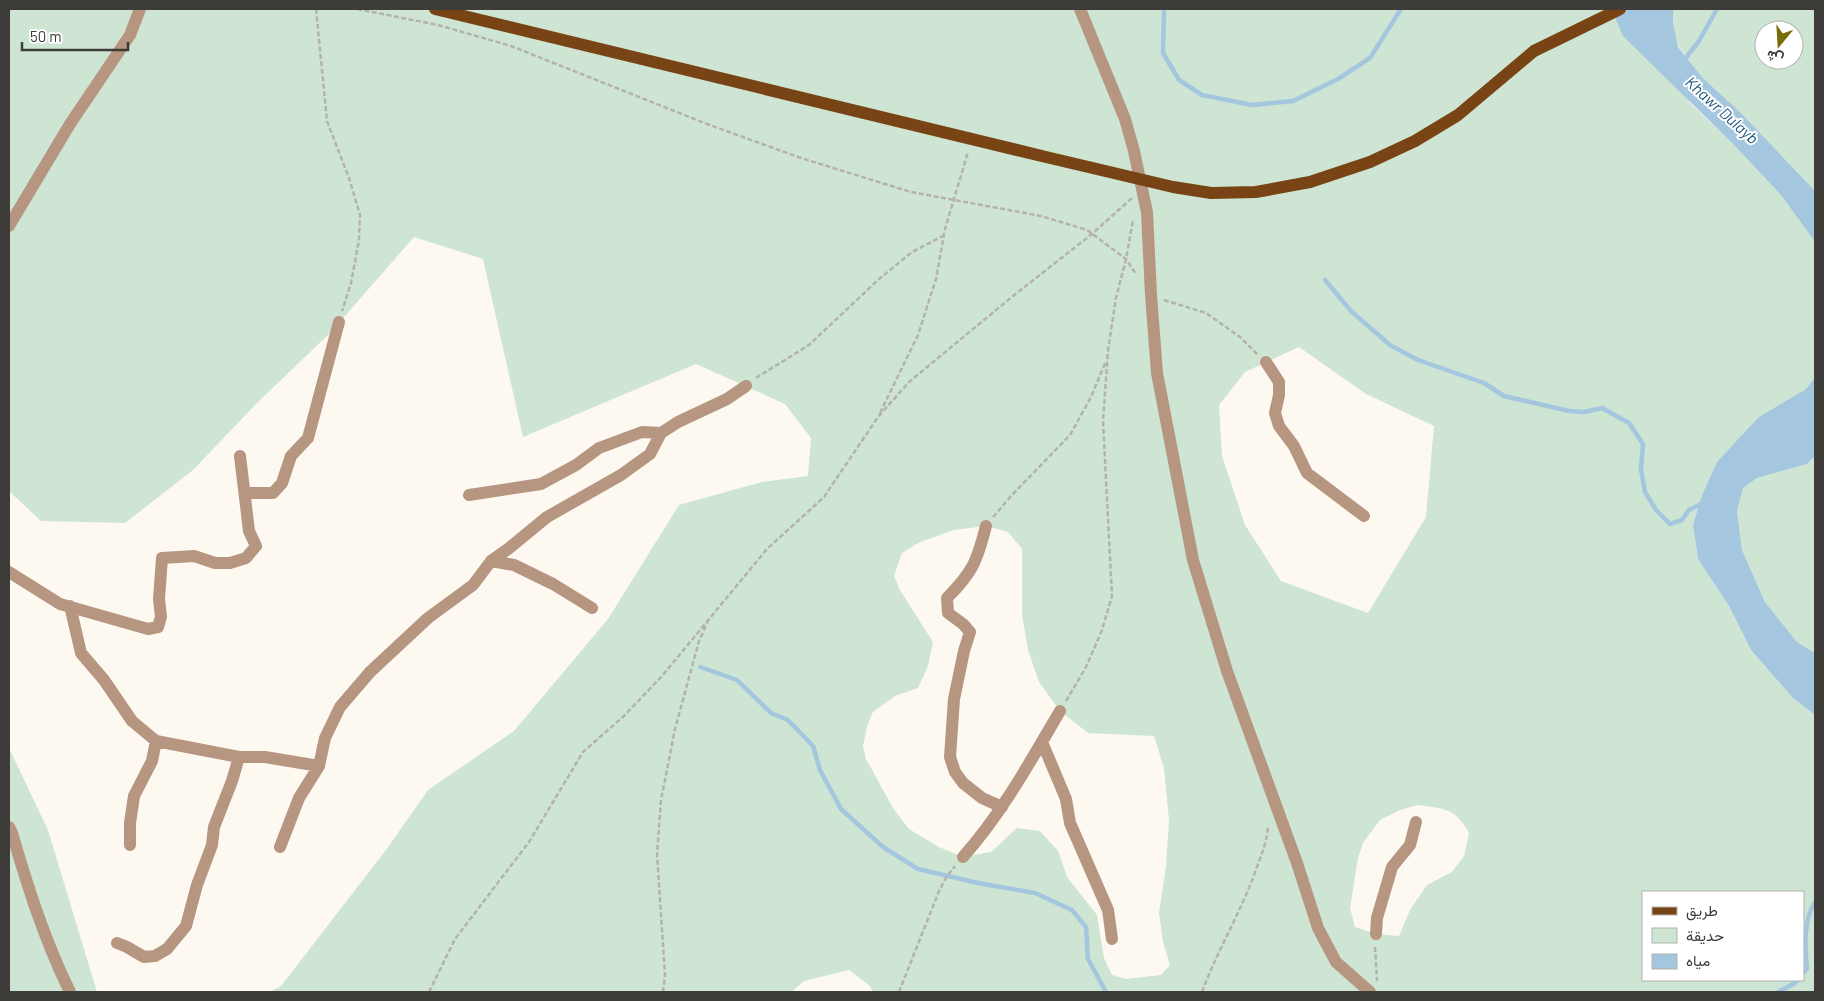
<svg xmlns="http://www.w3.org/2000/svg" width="1824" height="1001" font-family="Barlow,Vazirmatn,sans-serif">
<rect width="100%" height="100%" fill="#fdf9f1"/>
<path fill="#cde5d2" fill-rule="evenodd" d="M 9,9 L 1616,9 L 1692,105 L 1733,144 L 1781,195 L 1815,242 L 1815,377 L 1806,389 L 1788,401 L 1738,441 L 1717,462 L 1702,495 L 1693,525 L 1698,559 L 1729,606 L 1751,650 L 1793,698 L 1815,715 L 1815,992 L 873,992 L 870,986 L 849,970 L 804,981 L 791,992 L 269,992 L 281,986 L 386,850 L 428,790 L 514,731 L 608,619 L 679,505 L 762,482 L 808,476 L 811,438 L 785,404 L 696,364 L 523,437 L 483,259 L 414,237 L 330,333 L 257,403 L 193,470 L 125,523 L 41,521 L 9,491 ZM 1299,347 L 1366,394 L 1434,426 L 1426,517 L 1368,613 L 1281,581 L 1245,525 L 1222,456 L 1219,405 L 1245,372 ZM 986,526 L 1008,532 L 1022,549 L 1022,615 L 1028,650 L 1039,682 L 1060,711 L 1088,733 L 1154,736 L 1164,768 L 1169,821 L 1166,866 L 1159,913 L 1163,942 L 1170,965 L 1161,975 L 1126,979 L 1112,975 L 1104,958 L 1097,915 L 1067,877 L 1058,851 L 1040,831 L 1017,828 L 991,852 L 963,857 L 939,847 L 909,829 L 893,808 L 866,759 L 863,746 L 867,726 L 873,712 L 895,696 L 918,688 L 928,666 L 933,642 L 900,590 L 894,576 L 902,553 L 920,542 L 954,530 ZM 1418,805 C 1444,809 1455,807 1469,833 L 1464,856 L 1452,872 L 1427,885 L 1410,910 L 1399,936 L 1376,934 L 1355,927 L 1350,908 L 1358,858 L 1363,843 L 1380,820 L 1400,810 ZM 1643,892 L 1803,892 L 1803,980 L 1643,980 Z
M 1673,9 L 1815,9 L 1815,191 L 1741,113 L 1703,78 L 1678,46 L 1673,21 ZM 1764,30 L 1794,30 L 1794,60 L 1764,60 Z
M 1815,456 L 1815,653 L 1797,642 L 1765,602 L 1742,550 L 1737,511 L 1743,487 L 1757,478 L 1807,464 Z
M 9,748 L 48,830 L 97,992 L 9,992 Z"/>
<path fill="#a4c6de" d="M 1616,9 L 1673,9 L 1673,21 L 1678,47 L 1703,78 L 1741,113 L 1815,191 L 1815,242 L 1781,195 L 1733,144 L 1623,36 L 1616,20 Z
M 1815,377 L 1815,456 L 1807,464 L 1757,478 L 1743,488 L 1737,511 L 1742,550 L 1765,602 L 1797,642 L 1815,653 L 1815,715 L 1793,698 L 1751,650 L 1729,606 L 1698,559 L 1693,525 L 1702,495 L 1717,462 L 1759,417 L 1806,389 Z"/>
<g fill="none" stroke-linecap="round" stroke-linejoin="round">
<path stroke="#a4c6de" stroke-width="4.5" d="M 1164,9 L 1163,53 L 1179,80 L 1202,95 L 1252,105 L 1293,101 L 1338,79 L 1370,58 L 1401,9
M 1684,60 L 1699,41 L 1717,9
M 1325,280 L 1351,311 L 1390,345 L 1418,360 L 1484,383 L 1504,396 L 1569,411 L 1584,412 L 1602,408 L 1629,423 L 1643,444 L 1641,469 L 1645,492 L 1656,510 L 1670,524 L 1682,520 L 1689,510 L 1705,502
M 700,667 L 737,680 L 771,713 L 788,720 L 813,746 L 820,770 L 841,809 L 883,847 L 918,869 L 978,883 L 1035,893 L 1072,910 L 1086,927 L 1088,959 L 1106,992
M 1803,973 L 1807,969 C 1805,947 1803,921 1815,902
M 1778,992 L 1795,983 L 1798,980"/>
<path stroke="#b5b2ac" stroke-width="2.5" stroke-dasharray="5 2.5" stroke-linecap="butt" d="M 316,9 L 327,121 L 349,178 L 360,215 L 359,240 L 351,283 L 342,311
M 357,9 L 438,25 L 511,46 L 707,124 L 801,158 L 911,192 L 1041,216 L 1087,230 L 1126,259 L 1136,274
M 1164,300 L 1206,313 L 1240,337 L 1257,354
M 756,378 L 809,345 L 878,280 L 912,252 L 943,236
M 880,413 L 918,335 L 936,279 L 945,229 L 968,152
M 993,517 L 1012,495 L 1070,435 L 1091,397 L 1106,361
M 1066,701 L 1086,667 L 1102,630 L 1112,596 L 1103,421 L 1108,350 L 1116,298 L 1126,259 L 1133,220
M 1375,947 L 1377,981
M 429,992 L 455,939 L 529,842 L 583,752 L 625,715 L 662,676 L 767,549 L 824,497 L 878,417 L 909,382 L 1013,296 L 1092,234 L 1132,198
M 663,992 L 665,975 L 657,854 L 661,800 L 675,729 L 699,641 L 708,621
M 899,992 L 939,891 L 947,876 L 955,866
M 1202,992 C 1218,949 1242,910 1257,867 C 1262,853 1267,841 1268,826"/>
<path stroke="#b69680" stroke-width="12" d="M 1080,9 L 1125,119 L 1134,151 L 1142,189 L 1147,212 L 1151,295 L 1157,373 L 1193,560 L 1227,671 L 1297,863 L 1318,928 L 1336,962 L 1370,992
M 9,226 L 70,124 L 130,35 L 140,9
M 1266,362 L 1279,382 L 1279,395 L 1275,413 L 1279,426 L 1294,446 L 1307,473 L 1364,516
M 245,493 L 273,493 L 282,483 L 291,456 L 308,438 L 339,322
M 469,495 L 541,484 L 576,465 L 599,448 L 642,432 L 661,433 L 678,422 L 727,399 L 746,386
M 986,526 C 977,561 973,572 947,598 L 948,613 L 963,624 L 970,632 L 964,651 L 954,699 L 950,757 L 955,772 L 963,783 L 982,798 L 1002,807
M 491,561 L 514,565 L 553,584 L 592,608
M 9,572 L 60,604 L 148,629 L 158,627 L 161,617 L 159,599 L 162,558 L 194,556 L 215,563 L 230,563 L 246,558 L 256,546 L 249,531 L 240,456
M 70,606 L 81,653 L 104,680 L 132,721 L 156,741 L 239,757 L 265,757 L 319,766
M 1042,742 L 1066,799 L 1070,823 L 1108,910 L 1112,939
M 9,827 L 12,833 C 28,888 45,941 70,992
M 130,845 L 130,823 L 134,796 L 152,761 L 156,741
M 280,847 L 299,798 L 319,766 L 325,738 L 340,707 L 370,672 L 428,618 L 473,585 L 491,561 L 508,549 L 547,517 L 621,475 L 650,454 L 661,433
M 963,857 C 1002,813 1030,762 1060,711
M 1376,934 L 1377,918 L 1392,867 L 1410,845 L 1416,822
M 117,943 L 127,947 L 144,957 L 155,956 L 167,949 L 186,926 L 197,885 L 212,845 L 214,827 L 232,781 L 239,757"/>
<path stroke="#794415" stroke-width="12" d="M 435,9 L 1046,157 L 1173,187 L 1211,193 L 1256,192 L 1310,182 L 1370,162 L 1415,141 L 1458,115 L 1534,51 L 1620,9"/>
</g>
<g text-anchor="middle" stroke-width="4" stroke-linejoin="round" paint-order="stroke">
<g font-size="16" font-style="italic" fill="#21577a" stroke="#fff">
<text transform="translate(1722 110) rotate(42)" y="6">Khawr Dulayb</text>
</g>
</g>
<rect width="1824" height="1001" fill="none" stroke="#3d3c39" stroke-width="20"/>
<rect x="1642" y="891" width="162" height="90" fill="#ffffff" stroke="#b1b1b0"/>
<rect x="1652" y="907" width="25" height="8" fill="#794415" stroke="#b1b1b0"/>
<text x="1686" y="916" font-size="15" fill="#3d3c39">طريق</text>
<rect x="1652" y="928" width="25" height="15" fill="#cde5d2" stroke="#b1b1b0"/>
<text x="1686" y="941" font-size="15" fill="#3d3c39">حديقة</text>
<rect x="1652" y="954" width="25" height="15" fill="#a4c6de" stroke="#b1b1b0"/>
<text x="1686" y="966" font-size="15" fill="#3d3c39">مياه</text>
<g transform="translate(1779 45) rotate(198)"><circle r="24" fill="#ffffff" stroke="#b1b1b0"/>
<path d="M0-4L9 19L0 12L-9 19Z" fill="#796c05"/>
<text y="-8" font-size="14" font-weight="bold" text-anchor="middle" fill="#3d3c39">ش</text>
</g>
<path d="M22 42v8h106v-8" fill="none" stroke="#3d3c39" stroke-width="2.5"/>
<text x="30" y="42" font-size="15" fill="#3d3c39" stroke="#ffffff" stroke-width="4" paint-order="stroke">50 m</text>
</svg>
